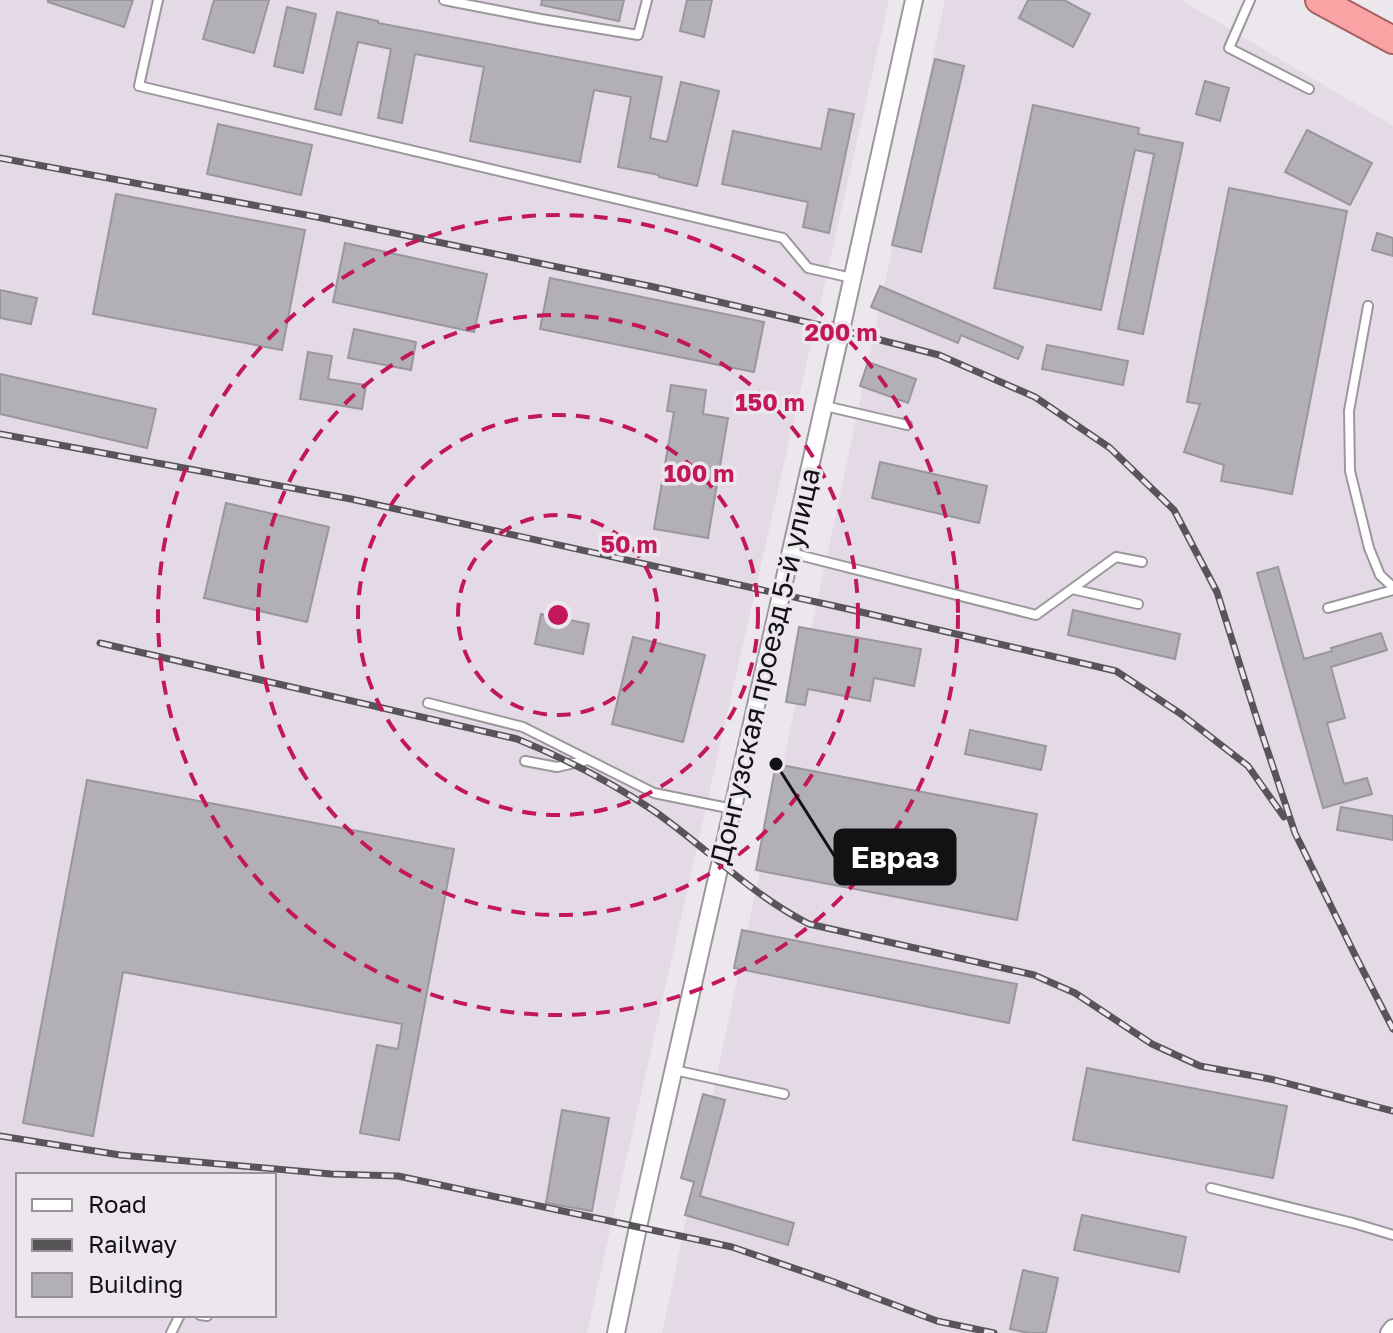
<svg xmlns="http://www.w3.org/2000/svg" width="1393" height="1333" font-family="'Golos Text',sans-serif">
<rect width="100%" height="100%" fill="#ece7ed"/>
<path fill="#e3dae6" fill-rule="evenodd" d="M 0,0 L 889,0 L 587,1333 L 0,1333 ZM 18,1175 L 274,1175 L 274,1315 L 18,1315 Z
M 945,0 L 1181,0 L 1393,126 L 1393,1333 L 662,1333 Z"/>
<path fill="#b2afb5" stroke="#99979d" stroke-width="2" d="M 48,0 L 133,0 L 124,27 L 48,2 Z
M 214,0 L 269,0 L 254,53 L 203,39 Z
M 542,0 L 624,0 L 619,21 L 541,5 Z
M 687,0 L 712,0 L 704,37 L 680,31 Z
M 1028,0 L 1064,0 L 1090,14 L 1073,47 L 1019,18 Z
M 287,7 L 316,14 L 303,73 L 274,66 Z
M 337,12 L 378,21 L 378,23 L 662,77 L 650,138 L 667,142 L 681,82 L 719,91 L 697,186 L 659,177 L 659,175 L 618,167 L 631,97 L 594,90 L 580,162 L 470,141 L 484,67 L 415,54 L 402,123 L 378,118 L 391,49 L 358,42 L 341,115 L 315,109 Z
M 935,59 L 964,66 L 921,252 L 892,245 Z
M 1205,81 L 1229,88 L 1220,121 L 1196,114 Z
M 1033,105 L 1139,128 L 1138,134 L 1183,143 L 1143,334 L 1118,329 L 1154,154 L 1135,150 L 1101,310 L 994,288 Z
M 829,109 L 854,114 L 829,233 L 803,227 L 808,202 L 722,184 L 733,131 L 821,149 Z
M 218,124 L 312,145 L 301,195 L 207,174 Z
M 1307,130 L 1372,163 L 1350,205 L 1285,172 Z
M 1229,188 L 1347,211 L 1292,494 L 1221,481 L 1224,465 L 1184,452 L 1200,404 L 1187,402 Z
M 116,194 L 305,230 L 282,350 L 93,314 Z
M 1377,233 L 1393,238 L 1393,256 L 1372,250 Z
M 345,243 L 487,274 L 474,332 L 333,302 Z
M 550,278 L 764,322 L 754,372 L 540,329 Z
M 880,286 L 1023,347 L 1018,359 L 961,335 L 958,343 L 871,307 Z
M 0,290 L 37,298 L 31,324 L 0,318 Z
M 354,329 L 416,342 L 411,370 L 348,358 Z
M 1047,345 L 1128,361 L 1123,385 L 1042,369 Z
M 308,352 L 332,356 L 328,379 L 366,385 L 362,409 L 300,399 Z
M 868,362 L 916,379 L 908,403 L 860,386 Z
M 0,374 L 156,409 L 147,448 L 0,414 Z
M 671,385 L 706,390 L 703,414 L 728,418 L 708,538 L 654,529 L 674,412 L 667,411 Z
M 880,462 L 987,486 L 979,523 L 872,498 Z
M 226,503 L 329,527 L 307,622 L 204,598 Z
M 1278,567 L 1304,659 L 1332,651 L 1331,648 L 1381,633 L 1387,650 L 1331,667 L 1345,718 L 1327,723 L 1344,784 L 1367,778 L 1372,794 L 1323,808 L 1257,573 Z
M 1073,610 L 1180,634 L 1175,659 L 1068,635 Z
M 541,614 L 589,624 L 583,654 L 535,644 Z
M 799,627 L 921,649 L 914,686 L 874,678 L 870,701 L 808,689 L 805,705 L 786,702 Z
M 633,637 L 705,655 L 683,742 L 612,724 Z
M 970,730 L 1046,746 L 1041,770 L 965,754 Z
M 776,764 L 1037,814 L 1017,920 L 756,870 Z
M 87,780 L 454,849 L 399,1140 L 360,1133 L 377,1045 L 398,1049 L 402,1024 L 123,972 L 93,1136 L 23,1123 Z
M 1341,807 L 1393,816 L 1393,840 L 1337,830 Z
M 742,930 L 1017,984 L 1009,1023 L 734,968 Z
M 1087,1068 L 1287,1106 L 1273,1178 L 1073,1140 Z
M 703,1094 L 725,1100 L 700,1196 L 794,1223 L 788,1245 L 685,1215 L 694,1182 L 681,1178 Z
M 562,1110 L 609,1118 L 592,1211 L 546,1203 Z
M 1082,1215 L 1186,1237 L 1179,1272 L 1074,1250 Z
M 1023,1270 L 1058,1278 L 1046,1333 L 1029,1333 L 1010,1329 Z"/>
<g fill="none" stroke-linecap="round" stroke-linejoin="round">
<g stroke="#9b979c" stroke-width="12">
<path id="service" d="M 158,0 L 139,86 L 783,238 L 808,268 L 852,278
M 444,0 L 541,19 L 638,35 L 647,0
M 1250,0 L 1229,48 L 1309,89
M 1368,306 L 1349,411 L 1350,471 L 1369,548 L 1380,575 L 1393,587
M 825,406 L 907,425
M 791,553 L 1036,615 L 1072,589 L 1138,604
M 1072,589 L 1116,557 L 1142,562
M 1328,608 L 1393,590
M 428,703 L 523,727 L 654,793 L 733,809
M 525,761 L 557,767 L 588,760
M 674,1070 L 784,1094
M 1211,1188 L 1353,1223 L 1393,1235
M 200,1315 L 207,1316
M 171,1333 L 180,1315"/>
</g>
<g stroke="#9b979c" stroke-width="20">
<path id="minor" d="M 616,1333 L 638,1227 L 841,330 L 914,0
M 1389,1333 L 1393,1328"/>
</g>
<g stroke="#a86162" stroke-width="30">
<path id="trunk" d="M 1319,0 L 1393,40"/>
</g>
<use href="#service" stroke="#fff" stroke-width="8"/>
<use href="#minor" stroke="#fff" stroke-width="16"/>
<use href="#trunk" stroke="#faa3a4" stroke-width="26"/>
<g stroke="#575558" stroke-width="7">
<path id="rail" d="M 0,158 L 317,217 L 654,287 L 841,330 L 939,355 L 1035,397 L 1110,448 L 1174,510 L 1217,592 L 1255,713 L 1295,833 L 1355,955 L 1393,1029
M 0,434 L 351,499 L 848,609 L 1116,671 L 1181,714 L 1248,766 L 1284,817
M 100,643 L 517,739 C 564,758 611,782 654,811 C 707,848 750,894 809,924 L 1034,975 L 1075,993 L 1152,1044 L 1200,1066 L 1270,1079 L 1393,1111
M 0,1136 L 120,1155 L 331,1174 L 398,1176 L 732,1247 L 834,1282 L 937,1321 L 994,1333"/>
</g>
<use href="#rail" stroke="#ece7ed" stroke-width="4" stroke-dasharray="12" stroke-linecap="butt"/>
</g>
<g fill="none" stroke="#c2185b" stroke-width="4" stroke-dasharray="14 10">
<circle cx="558" cy="615" r="100"/>
<circle cx="558" cy="615" r="200"/>
<circle cx="558" cy="615" r="300"/>
<circle cx="558" cy="615" r="400"/>
</g>
<g text-anchor="middle" stroke-width="7" stroke-linejoin="round" paint-order="stroke">
<g font-size="28" fill="#121113" stroke="#ece7ed">
<text transform="translate(765 666) rotate(-77)" y="10">Донгузская проезд 5-й улица</text>
</g>
</g>
<circle cx="558" cy="615" r="12" fill="#c2185b" stroke="#ece7ed" stroke-width="4"/>
<g font-size="24" text-anchor="middle" font-weight="bold" fill="#c2185b" stroke="#ece7ed" stroke-width="7" stroke-linejoin="round" paint-order="stroke">
<text x="841" y="341">200 m</text>
<text x="770" y="411">150 m</text>
<text x="699" y="482">100 m</text>
<text x="629" y="553">50 m</text>
</g>
<path fill="none" stroke="#121113" stroke-width="3" d="M776 764L835 857"/>
<circle fill="#121113" stroke="#ece7ed" stroke-width="3" cx="776" cy="764" r="8"/>
<rect fill="#121113" stroke="#121113" stroke-width="3" x="835" y="830" width="120" height="54" rx="8"/>
<g font-size="30" text-anchor="middle" font-weight="bold" fill="#fff">
<text x="895" y="868">Евраз</text>
</g>
<rect x="16" y="1173" width="260" height="144" fill="#ece7ed" stroke="#959196" stroke-width="2"/>
<rect x="32" y="1199" width="40" height="12" fill="#ffffff" stroke="#959196" stroke-width="2"/>
<text x="88" y="1213" font-size="24" fill="#121113">Road</text>
<rect x="32" y="1239" width="40" height="12" fill="#575558" stroke="#959196" stroke-width="2"/>
<text x="88" y="1253" font-size="24" fill="#121113">Railway</text>
<rect x="32" y="1273" width="40" height="24" fill="#b2afb5" stroke="#959196" stroke-width="2"/>
<text x="88" y="1293" font-size="24" fill="#121113">Building</text>
</svg>
